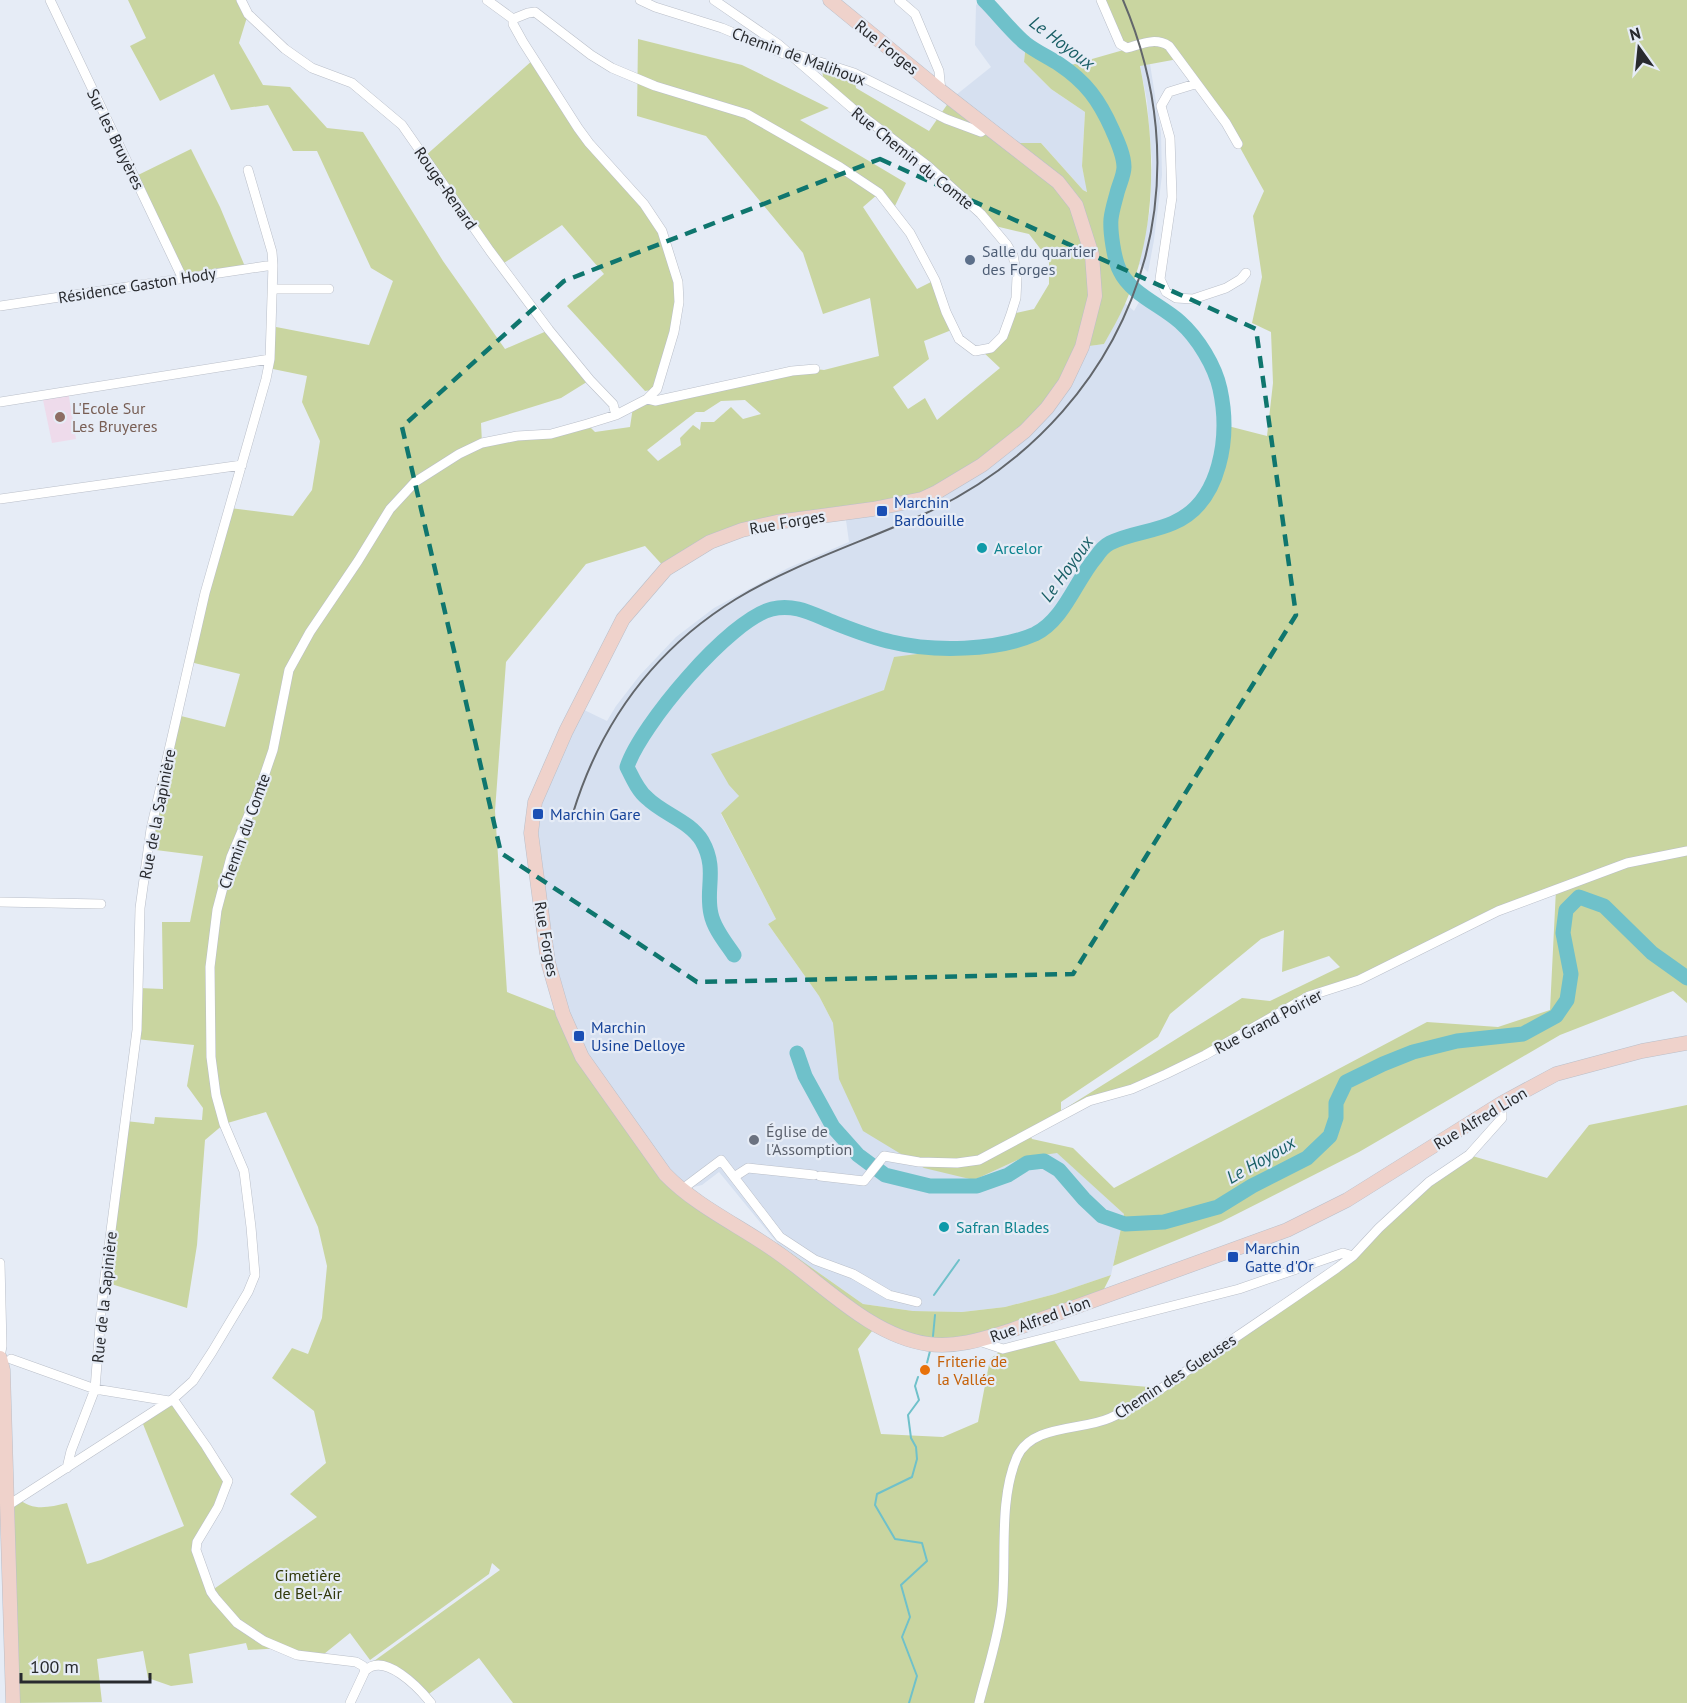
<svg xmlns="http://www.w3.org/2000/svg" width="1687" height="1703" font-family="'PT Sans',sans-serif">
<rect width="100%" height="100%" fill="#e6ecf6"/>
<path fill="#d6e0f0" d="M 982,0 L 1026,43 L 1024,62 L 1051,89 L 1085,112 L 1082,166 L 1088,192 L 1083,190 L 1041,143 L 1008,143 L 951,99 L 991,67 L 975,45 L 976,5 Z
M 1150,64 L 1161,133 L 1162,175 L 1154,240 L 1148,272 L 1139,264 L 1150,210 L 1152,161 L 1147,101 L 1140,65 Z
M 1143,295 L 1182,323 L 1212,367 L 1220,390 L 1224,425 L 1220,454 L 1215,477 L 1208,494 L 1194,509 L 1174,523 L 1141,531 L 1106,544 L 1077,583 L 1059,615 L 1038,633 L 998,646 L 962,649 L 885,690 L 712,754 L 739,796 L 721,814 L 776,919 L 768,924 L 819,996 L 833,1023 L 974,1180 L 1022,1158 L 1057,1152 L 1124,1214 L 1111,1275 L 1055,1294 L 1005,1307 L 962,1312 L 913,1311 L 863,1304 L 778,1244 L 719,1172 L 702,1185 L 681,1190 L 582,1057 L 548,962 L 535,802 L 578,707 L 607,721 L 616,706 L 640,675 L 676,637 L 714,608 L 788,568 L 849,542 L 845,513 L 1082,347 L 1104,344 L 1125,303 L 1134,311 Z"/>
<path fill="#eedbeb" d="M 68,391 L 76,439 L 52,443 L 42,395 Z"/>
<path fill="#c9d5a0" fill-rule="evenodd" d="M 128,0 L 241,0 L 248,14 L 239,43 L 263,85 L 290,87 L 327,128 L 363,132 L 443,261 L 505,349 L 549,330 L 590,380 L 561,398 L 481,423 L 482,443 L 587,424 L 595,432 L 630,427 L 633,407 L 647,399 L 815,369 L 824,370 L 879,356 L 870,298 L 823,314 L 803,253 L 706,136 L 637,116 L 638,39 L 742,65 L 829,108 L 800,120 L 906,183 L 893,210 L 878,194 L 863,207 L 917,289 L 935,280 L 954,329 L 924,341 L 929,359 L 893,387 L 908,409 L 925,398 L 937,420 L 1000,368 L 982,351 L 991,348 L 1011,314 L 1034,309 L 1049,284 L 1049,260 L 1029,234 L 991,225 L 981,214 L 824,84 L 821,62 L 854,73 L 856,88 L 929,131 L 951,99 L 1008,143 L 1041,143 L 1083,190 L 1087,192 L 1082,166 L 1085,112 L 1051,89 L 1024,62 L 1026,43 L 1064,67 L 1127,49 L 1101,0 L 1687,0 L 1687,1003 L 1673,991 L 1560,1035 L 1359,1152 L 1221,1222 L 1113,1266 L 1124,1214 L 1057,1153 L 1022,1158 L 974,1180 L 924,1168 L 863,1131 L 839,1079 L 833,1023 L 819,996 L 768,924 L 776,919 L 721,813 L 739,796 L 729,785 L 711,754 L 884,690 L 894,657 C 917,654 939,651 962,649 C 996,645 1034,643 1058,616 C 1074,598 1085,559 1106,544 C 1117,537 1145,530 1158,527 C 1211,513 1218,473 1224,425 L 1267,436 L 1273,383 L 1271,332 L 1252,323 L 1262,277 L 1253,216 L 1264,191 L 1238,144 L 1178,59 L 1140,66 C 1156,145 1158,228 1125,304 C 1119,318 1111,331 1104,344 L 1082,347 L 1047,408 L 937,492 L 742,530 L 666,569 L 645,546 L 586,564 L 506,662 L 495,811 L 507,992 L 563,1014 L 582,1057 L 681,1190 L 778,1244 L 863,1304 L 913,1311 L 962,1312 L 1005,1307 L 1055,1294 L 1111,1275 L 1100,1297 L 947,1345 L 876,1326 L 858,1349 L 881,1434 L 943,1437 L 978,1422 L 990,1359 L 1003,1349 L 1052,1337 L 1080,1381 L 1160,1388 L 1337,1268 L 1429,1182 L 1469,1155 L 1547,1178 L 1589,1125 L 1687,1105 L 1687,1703 L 513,1703 L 479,1658 L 426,1696 L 423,1692 L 374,1661 L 500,1570 L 492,1563 L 489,1574 L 370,1660 L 350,1633 L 319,1658 L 282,1648 L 248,1650 L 246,1643 L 189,1654 L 193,1683 L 171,1686 L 148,1678 L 143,1651 L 97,1659 L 102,1702 L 13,1703 L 7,1506 L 18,1498 C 33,1512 49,1507 67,1503 L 87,1564 L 101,1560 L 184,1526 L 141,1419 L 173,1399 L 228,1481 L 197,1542 L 211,1591 L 317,1517 L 290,1494 L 326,1463 L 314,1411 L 272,1378 L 292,1348 L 308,1354 L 322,1318 L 327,1266 L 318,1227 L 266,1112 L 224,1124 L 205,1140 L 197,1245 L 187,1308 L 105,1282 L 125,1121 L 154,1124 L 155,1117 L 202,1120 L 203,1108 L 187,1086 L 194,1045 L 136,1039 L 139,988 L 163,989 L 162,922 L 190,922 L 203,856 L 148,849 L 177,715 L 225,727 L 240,674 L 190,662 L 230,508 L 293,516 L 312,490 L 320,441 L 302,402 L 307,376 L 268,368 L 271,326 L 369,345 L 393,281 L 371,268 L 317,151 L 293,151 L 268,105 L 231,110 L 214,74 L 160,101 L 130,46 L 146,38 ZM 745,400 L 761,414 L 743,419 L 731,407 L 714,422 L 701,422 L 700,430 L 693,425 L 680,438 L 681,445 L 658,461 L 647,450 L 696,412 L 704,412 L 721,401 ZM 1556,889 L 1550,1010 L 1498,1027 L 1427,1022 L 1114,1188 L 1073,1148 L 1032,1139 L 1029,1133 L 1089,1101 L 1166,1074 L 1337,986 ZM 1284,930 L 1282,972 L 1329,956 L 1340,967 L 1270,1001 L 1242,998 L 1061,1111 L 1061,1102 L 1158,1037 L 1170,1014 L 1261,939 Z
M 534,59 L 578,128 L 662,231 L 679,302 L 657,389 L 645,391 L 567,306 L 604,274 L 562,225 L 501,265 L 424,157 Z
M 191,149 L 220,207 L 246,269 L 182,277 L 134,177 Z"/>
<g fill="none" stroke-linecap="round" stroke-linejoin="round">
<path stroke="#6fc1ca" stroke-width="2" d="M 934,1295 L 959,1260
M 933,1336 L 935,1315
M 927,1363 L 930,1351
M 909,1703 L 917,1676 L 902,1637 L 910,1617 L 901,1585 L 927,1561 L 922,1543 L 895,1539 L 875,1505 L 877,1494 L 912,1477 L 917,1459 L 916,1447 L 911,1438 L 908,1415 L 919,1400 L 915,1386 L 918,1377"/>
<path stroke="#6fc1ca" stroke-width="15" d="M 734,955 C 726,943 714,929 711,914 C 705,889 718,869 702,841 C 690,821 663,814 647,798 C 638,791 632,777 627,767 C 640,726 730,619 772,609 C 795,603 814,615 835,623 C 853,630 873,638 892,642 C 933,652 997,651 1035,634 C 1064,620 1076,580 1096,557 C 1100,551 1104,546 1110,543 C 1130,533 1153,532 1173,523 C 1222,502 1230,435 1220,389 C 1215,366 1198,338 1180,322 C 1161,305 1131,294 1120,271 C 1114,260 1110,231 1111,219 C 1112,210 1115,201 1117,193 C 1119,185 1124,175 1124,167 C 1124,155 1117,140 1112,129 C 1099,100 1086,82 1059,64 C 1048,57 1035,51 1025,43 C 1010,30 998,14 984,0
M 797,1053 L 805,1076 L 833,1127 L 858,1155 L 885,1175 L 930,1186 L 977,1186 L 1008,1175 L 1027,1163 L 1044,1161 L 1059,1170 L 1084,1199 L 1102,1216 L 1125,1224 L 1164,1222 L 1218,1207 L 1252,1186 L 1307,1158 L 1330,1136 L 1336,1118 L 1336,1103 L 1346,1082 L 1383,1064 L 1413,1052 L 1457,1041 L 1523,1034 L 1556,1016 L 1567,1000 L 1571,974 L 1563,933 L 1566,910 L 1579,897 L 1604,906 L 1652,953 L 1687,978"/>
<g stroke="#babfc9" stroke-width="10">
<path id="street" d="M 50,0 L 182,277
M 241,0 L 248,14 L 285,49 L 312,68 L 352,83 L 402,125 L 490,251 L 549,330 L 590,380 L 613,404 L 616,415
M 487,0 L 513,19
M 640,0 L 655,7 L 722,28 L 784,54 L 798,55 L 854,73 L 946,119 L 981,132 L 987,127
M 899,0 L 915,14 L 939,71 L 941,91
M 1101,0 L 1120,44 L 1127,48 C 1142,44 1155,37 1169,46 L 1226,123 L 1238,144
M 513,19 L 528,13 L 535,12 L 591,55 L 612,68 L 655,86 L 747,114 L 840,167 L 879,193 L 910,233 L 935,280 L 946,312 L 959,339 L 975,351 L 991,348 L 1003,336 L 1011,314 L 1016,298 L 1017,277 L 1013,255 L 1007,245 L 981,214 L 928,166 L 852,108 L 778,44 L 714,0
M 1195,84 L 1169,92 L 1161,106 L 1170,138 L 1172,197 L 1160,279 L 1166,292 L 1176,298 L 1193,299 L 1226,288 L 1241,279 L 1246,273
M 274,289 L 329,289
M 0,306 L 273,265
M 647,399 L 655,401 L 792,371 L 815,369
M 0,402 L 270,359
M 0,499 L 242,465
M 0,902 L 101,904
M 820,1176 L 864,1181 L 884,1156 L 919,1162 L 957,1163 L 979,1160 L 1089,1101 L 1132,1089 L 1166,1074 L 1205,1055 L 1309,996 L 1359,980 L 1498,911 L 1627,863 L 1687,851
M 734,1177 L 748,1168 L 814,1175
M 681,1190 L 721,1160 L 780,1237 L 815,1260 L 853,1274 L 889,1295 L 917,1302
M 0,1263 L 2,1346 L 0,1357
M 979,1341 L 1003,1349 L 1239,1289 L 1343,1253 L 1353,1256
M 11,1359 L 95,1389 L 169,1401
M 173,1399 L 206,1446 L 228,1481 L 218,1507 L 197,1542 L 196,1550 L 211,1592 L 216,1599 L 237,1623 L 264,1641 L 297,1655 L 356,1662 L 363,1666 L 365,1671 C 384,1651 419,1688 431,1703
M 67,1468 L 71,1451 L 95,1389 L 102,1300 L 137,1030 L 140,908 L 151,829 L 205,593 L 266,379 L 270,359 L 273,265 L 272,252 L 248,170
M 7,1506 L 173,1399 L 193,1381 L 212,1352 L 248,1292 L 255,1275 L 251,1227 L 244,1171 L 224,1124 L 216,1095 L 211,1057 L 210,967 L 217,910 L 231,857 L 260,788 L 273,750 L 289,670 L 310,632 L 358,561 L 390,509 L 415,482 L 459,454 L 482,443 L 517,436 L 551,434 L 587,424 L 616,415 L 647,399 L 657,389 L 674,332 L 679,302 L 678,282 L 662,231 L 644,204 L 589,143 L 578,128 L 523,42 L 513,24 L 513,19
M 350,1703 L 365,1671
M 979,1703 C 987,1671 998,1639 1002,1606 C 1007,1559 998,1501 1017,1457 C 1032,1424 1081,1431 1110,1418 C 1142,1404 1170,1382 1198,1363 C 1245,1331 1291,1300 1337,1268 L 1353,1256 L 1379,1228 L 1429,1182 L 1469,1155 L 1502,1118 L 1502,1103"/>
</g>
<g stroke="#babfc9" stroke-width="15">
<path id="secondary" d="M 830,0 L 941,91 L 1058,182 L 1076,205 L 1092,255 L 1095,296 L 1082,347 L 1065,383 L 1047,408 L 1025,431 L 982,465 L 937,492 L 922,499 L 873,509 L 777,522 L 742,530 L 710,542 L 666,569 L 623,619 L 566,731 L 535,802 L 531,833 L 548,962 L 563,1014 L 582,1057 L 665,1174 C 698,1208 743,1227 781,1255 C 826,1287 872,1336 928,1344 C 956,1348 983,1339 1009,1331 L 1287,1230 L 1347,1200 L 1502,1103 L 1556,1074 L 1642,1051 L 1687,1043
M 0,1358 L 3,1370 L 13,1703"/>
</g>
<use href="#street" stroke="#fff" stroke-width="9"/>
<use href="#secondary" stroke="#efd2cb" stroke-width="14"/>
<path stroke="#62666b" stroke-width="2" d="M 573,813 C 601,722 655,649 736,599 C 794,564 860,543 922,515 C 1030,466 1114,374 1145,258 C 1168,171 1158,82 1123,0"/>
</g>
<path fill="none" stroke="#0f766e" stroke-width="4.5" stroke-dasharray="12 8" stroke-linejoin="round" d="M 880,159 L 1256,329 L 1296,615 L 1073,974 L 697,982 L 501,853 L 402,427 L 564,281 Z"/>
<circle fill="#5c6f8a" stroke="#e6ecf6" stroke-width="2" cx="970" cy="260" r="6"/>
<circle fill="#8d6e63" stroke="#e6ecf6" stroke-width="2" cx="60" cy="417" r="6"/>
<g fill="#1a4fb4" stroke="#e6ecf6" stroke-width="2">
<rect x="876" y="505" width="12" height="12" rx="3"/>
<rect x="532" y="808" width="12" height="12" rx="3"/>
<rect x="573" y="1030" width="12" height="12" rx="3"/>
<rect x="1227" y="1251" width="12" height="12" rx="3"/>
</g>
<g fill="#0f9aa8" stroke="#e6ecf6" stroke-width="2">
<circle cx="982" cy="548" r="6"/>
<circle cx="944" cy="1227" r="6"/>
</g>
<circle fill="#6b7280" stroke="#e6ecf6" stroke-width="2" cx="754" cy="1140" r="6"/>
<circle fill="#e8710a" stroke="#e6ecf6" stroke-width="2" cx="925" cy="1370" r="6"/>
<g text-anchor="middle" stroke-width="4.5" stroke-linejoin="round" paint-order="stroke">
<g font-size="16" fill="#282a2e" stroke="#e6ecf6">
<text transform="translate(887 47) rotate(39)" y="6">Rue Forges</text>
<text transform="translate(799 56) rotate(20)" y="6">Chemin de Malihoux</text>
<text transform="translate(116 139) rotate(64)" y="6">Sur les Bruyères</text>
<text transform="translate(913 158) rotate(39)" y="6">Rue Chemin du Comte</text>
<text transform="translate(446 188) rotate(55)" y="6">Rouge-Renard</text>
<text transform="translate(137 285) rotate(-9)" y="6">Résidence Gaston Hody</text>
<text transform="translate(787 522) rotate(-10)" y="6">Rue Forges</text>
<text transform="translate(157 814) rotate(-79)" y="6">Rue de la Sapinière</text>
<text transform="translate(244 831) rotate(-70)" y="6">Chemin du Comte</text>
<text transform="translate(547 939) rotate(80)" y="6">Rue Forges</text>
<text transform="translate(1268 1021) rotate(-28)" y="6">Rue Grand Poirier</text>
<text transform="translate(1480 1118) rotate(-31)" y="6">Rue Alfred Lion</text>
<text transform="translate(104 1297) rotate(-84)" y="6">Rue de la Sapinière</text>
<text transform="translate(1040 1319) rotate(-20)" y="6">Rue Alfred Lion</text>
<text transform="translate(1175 1376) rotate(-33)" y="6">Chemin des Gueuses</text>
</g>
<g font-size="16" fill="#4e5e75" stroke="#e6ecf6" text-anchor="start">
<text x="982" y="257">Salle du quartier<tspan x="982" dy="18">des Forges</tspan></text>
</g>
<g font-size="16" fill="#785e54" stroke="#e6ecf6" text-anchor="start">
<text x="72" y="414">L'Ecole Sur<tspan x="72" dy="18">Les Bruyeres</tspan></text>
</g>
<g font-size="16" fill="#164399" stroke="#e6ecf6" text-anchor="start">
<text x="894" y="508">Marchin<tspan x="894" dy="18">Bardouille</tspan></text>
<text x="550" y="820">Marchin Gare</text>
<text x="591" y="1033">Marchin<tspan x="591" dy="18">Usine Delloye</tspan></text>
<text x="1245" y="1254">Marchin<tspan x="1245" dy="18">Gatte d'Or</tspan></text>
</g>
<g font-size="16" fill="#0d838f" stroke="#e6ecf6" text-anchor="start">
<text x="994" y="554">Arcelor</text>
<text x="956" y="1233">Safran Blades</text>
</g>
<g font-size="16" fill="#5b616d" stroke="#e6ecf6" text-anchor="start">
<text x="766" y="1137">Église de<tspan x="766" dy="18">l'Assomption</tspan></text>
</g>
<g font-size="16" fill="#c56008" stroke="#e6ecf6" text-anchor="start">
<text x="937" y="1367">Friterie de<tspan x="937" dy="18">la Vallée</tspan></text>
</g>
<g font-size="16" fill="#31390b" stroke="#e6ecf6">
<text x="308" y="1581">Cimetière<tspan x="308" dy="18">de Bel-Air</tspan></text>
</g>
<g font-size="18" font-style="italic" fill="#1a5f66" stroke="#e6ecf6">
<text transform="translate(1062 43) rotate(37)" y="6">Le Hoyoux</text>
<text transform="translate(1067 569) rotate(-54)" y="6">Le Hoyoux</text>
<text transform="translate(1261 1160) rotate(-30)" y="6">Le Hoyoux</text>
</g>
</g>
<g transform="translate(1639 48) rotate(345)" stroke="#e6ecf6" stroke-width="4.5" paint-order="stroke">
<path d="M0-4.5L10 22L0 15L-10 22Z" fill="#282a2e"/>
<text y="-9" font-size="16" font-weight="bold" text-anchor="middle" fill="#282a2e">N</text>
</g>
<path d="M21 1673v9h129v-9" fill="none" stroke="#282a2e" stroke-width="3"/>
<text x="30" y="1673" font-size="18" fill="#282a2e" stroke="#e6ecf6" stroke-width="4.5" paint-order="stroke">100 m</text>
</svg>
